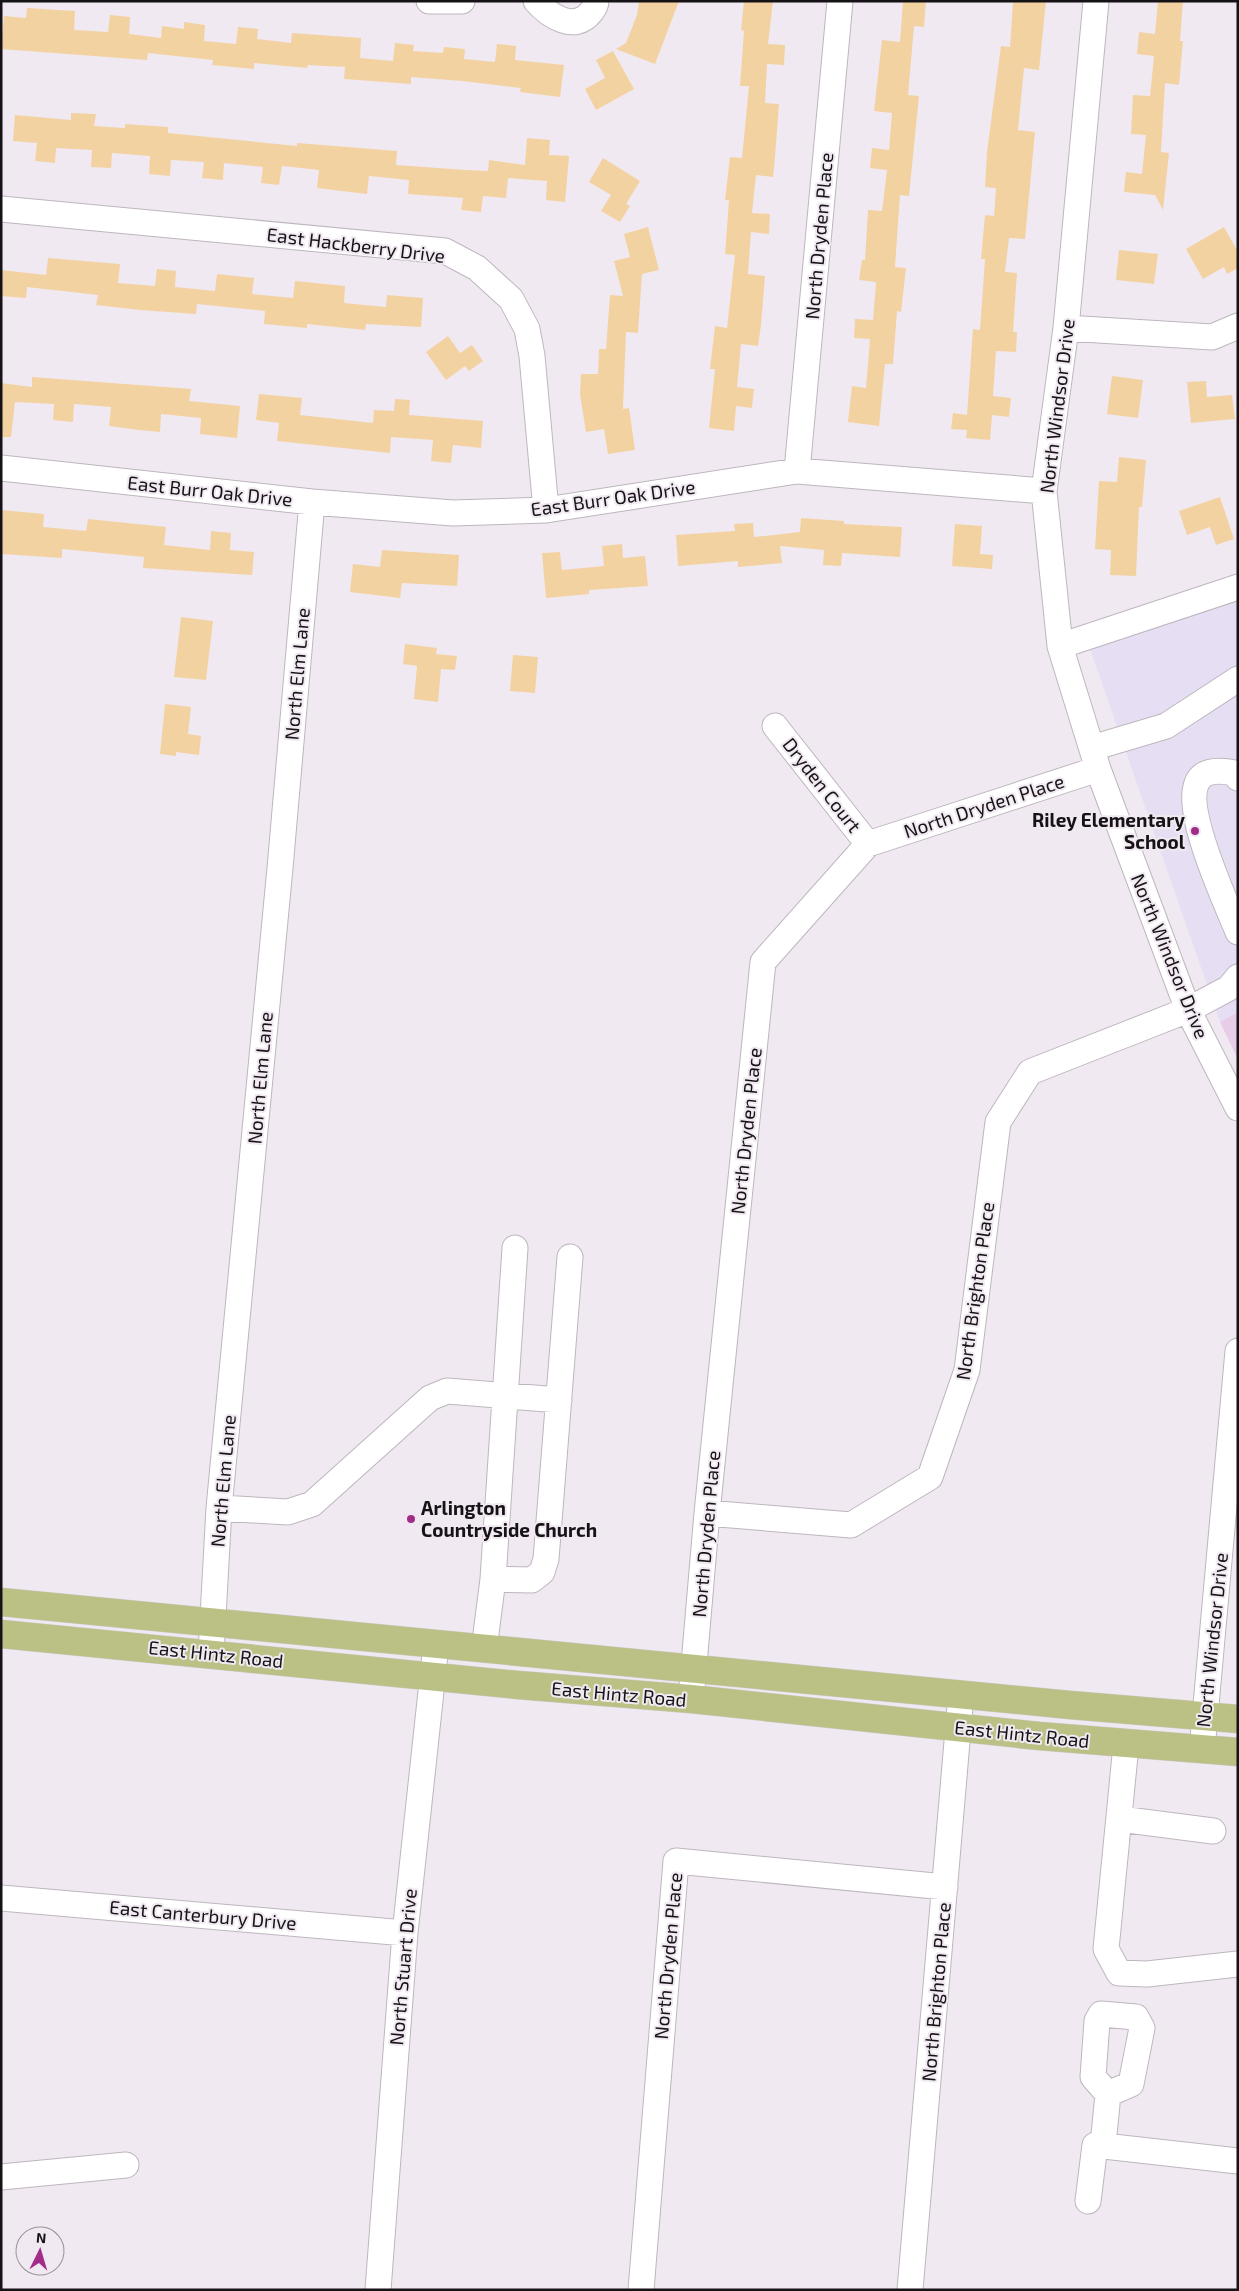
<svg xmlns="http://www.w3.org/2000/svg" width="1239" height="2291" font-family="'Exo 2',sans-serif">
<rect width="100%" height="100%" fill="#f1e9f1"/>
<path fill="#e6def3" d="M 1238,590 L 1238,1012 L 1220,1022 L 1090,649 Z"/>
<path fill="#e8cde8" d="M 1238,1012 L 1238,1060 L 1220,1022 Z"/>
<path fill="#f3d2a2" d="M 639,1 L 679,1 L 655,64 L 616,49 L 626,43 L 637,15 Z
M 744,1 L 773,1 L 768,44 L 785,45 L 784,65 L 767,64 L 765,103 L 779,104 L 775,157 L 773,177 L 756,175 L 752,213 L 770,214 L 769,234 L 751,232 L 748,274 L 765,276 L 761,325 L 758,346 L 741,344 L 737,387 L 754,389 L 752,408 L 736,406 L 734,431 L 709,428 L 715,369 L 710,369 L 715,326 L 727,328 L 735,255 L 725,254 L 729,200 L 725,200 L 730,157 L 742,158 L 749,86 L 740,86 L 744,31 L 741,30 Z
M 903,1 L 926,1 L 924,27 L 914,26 L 908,95 L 919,96 L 909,196 L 900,195 L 895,267 L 906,268 L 901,312 L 897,311 L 893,364 L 885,364 L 879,426 L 848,422 L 852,386 L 866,388 L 870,339 L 854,338 L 855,319 L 873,320 L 876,282 L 859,280 L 862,260 L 865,260 L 868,210 L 882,211 L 887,170 L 870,168 L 872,148 L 889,150 L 892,113 L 874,111 L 882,40 L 900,42 Z
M 1013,1 L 1046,1 L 1039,70 L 1024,68 L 1018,130 L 1035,132 L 1025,239 L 1009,238 L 1005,272 L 1017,273 L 1013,332 L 1017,332 L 1016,352 L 996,351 L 993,396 L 1011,398 L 1009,417 L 992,415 L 990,440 L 966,438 L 967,430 L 951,429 L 953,413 L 967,415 L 973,329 L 980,330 L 985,259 L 981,259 L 985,215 L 994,216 L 996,188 L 985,187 L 987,152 L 1001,46 L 1010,47 Z
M 1158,1 L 1183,1 L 1180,41 L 1183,41 L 1179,85 L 1165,83 L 1161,152 L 1169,153 L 1163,210 L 1155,195 L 1124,192 L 1126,172 L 1142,174 L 1146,135 L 1131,134 L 1133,95 L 1150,96 L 1154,56 L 1137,54 L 1139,32 L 1155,34 Z
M 27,8 L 75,11 L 74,30 L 108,32 L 110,15 L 130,17 L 129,34 L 161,38 L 162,26 L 184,29 L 184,22 L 205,25 L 204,41 L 236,44 L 238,27 L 258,29 L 257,39 L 291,43 L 292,33 L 361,38 L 360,58 L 393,61 L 395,43 L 414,45 L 413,51 L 443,53 L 444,47 L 465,49 L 464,59 L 495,62 L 497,44 L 516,46 L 515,60 L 564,65 L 560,97 L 520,92 L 521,88 L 462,81 L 411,77 L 411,84 L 344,79 L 345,67 L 308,65 L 307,68 L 254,63 L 254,69 L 212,65 L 213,60 L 148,53 L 147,60 L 1,49 L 4,16 L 26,18 Z
M 613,51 L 634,89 L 596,110 L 585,89 L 605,78 L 596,60 Z
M 71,113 L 96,114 L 94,126 L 125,128 L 125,124 L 168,127 L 168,133 L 297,146 L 297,143 L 397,151 L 396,165 L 466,170 L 488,171 L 489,160 L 525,165 L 527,138 L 550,140 L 549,155 L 569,156 L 565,202 L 546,200 L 547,181 L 508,178 L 506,198 L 483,196 L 481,212 L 461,210 L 463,198 L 408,194 L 409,180 L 369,176 L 367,194 L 317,188 L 319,170 L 282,166 L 279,185 L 261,183 L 263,167 L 224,163 L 223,180 L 202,178 L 204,162 L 171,160 L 170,176 L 149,174 L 150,156 L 112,153 L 111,168 L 91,167 L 92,150 L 56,148 L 55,163 L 35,161 L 37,143 L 13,141 L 15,115 L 71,120 Z
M 603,158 L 640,181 L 626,204 L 630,206 L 620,222 L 601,211 L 611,195 L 589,182 Z
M 648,227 L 659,270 L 642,274 L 638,333 L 626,332 L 623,409 L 629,408 L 635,450 L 608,454 L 604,429 L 586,432 L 580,394 L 581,374 L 598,374 L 599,349 L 606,349 L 610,295 L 623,296 L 614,261 L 630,257 L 624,234 Z
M 1224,227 L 1238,252 L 1238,268 L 1227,274 L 1224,267 L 1203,279 L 1186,249 Z
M 1119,250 L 1158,254 L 1154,284 L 1116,280 Z
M 48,258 L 120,264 L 118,283 L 155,286 L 157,269 L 176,271 L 175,287 L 215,291 L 217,274 L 254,278 L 252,294 L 293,298 L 295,281 L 345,286 L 344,303 L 386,307 L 387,295 L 423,298 L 421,327 L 366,324 L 365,330 L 307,324 L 307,328 L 264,324 L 265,311 L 197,304 L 196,314 L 140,310 L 96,305 L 98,295 L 27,287 L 26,298 L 1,296 L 1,270 L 46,275 Z
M 448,336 L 460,353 L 472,345 L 483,361 L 469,371 L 465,366 L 446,380 L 426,352 Z
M 1112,376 L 1143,380 L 1138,418 L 1107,414 Z
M 32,377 L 191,389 L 189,401 L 240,406 L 237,438 L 200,434 L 201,418 L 161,414 L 160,432 L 139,430 L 109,426 L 111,407 L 74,404 L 73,422 L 53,420 L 54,404 L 15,402 L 11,437 L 1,437 L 1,383 L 32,387 Z
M 1206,381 L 1207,397 L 1232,395 L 1235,419 L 1191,423 L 1187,382 Z
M 259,394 L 302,398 L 300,415 L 373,423 L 374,410 L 394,411 L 395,399 L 410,400 L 409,415 L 483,421 L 481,448 L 453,445 L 451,463 L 431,461 L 433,440 L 391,437 L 390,453 L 277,441 L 279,423 L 256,420 Z
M 1119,457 L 1146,460 L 1142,507 L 1139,507 L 1136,576 L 1110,575 L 1111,550 L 1095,549 L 1099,481 L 1117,482 Z
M 1220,497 L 1234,539 L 1216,545 L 1210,527 L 1187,535 L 1179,511 Z
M 1,510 L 44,514 L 43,527 L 86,531 L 88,519 L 166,527 L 164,545 L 210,550 L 211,531 L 231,533 L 230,550 L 254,552 L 252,575 L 143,568 L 144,557 L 62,549 L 62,558 L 1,554 Z
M 801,518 L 844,521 L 844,524 L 902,527 L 900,557 L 842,553 L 841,566 L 823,565 L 824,550 L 780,546 L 782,563 L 738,567 L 738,561 L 678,566 L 676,535 L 735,531 L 734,524 L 753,523 L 754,537 L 800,532 Z
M 955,524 L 982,526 L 980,554 L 993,555 L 992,569 L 952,566 Z
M 622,544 L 623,558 L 645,556 L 648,586 L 589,590 L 589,594 L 546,598 L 542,553 L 560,552 L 562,570 L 604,566 L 602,546 Z
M 382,550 L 459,555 L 457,586 L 402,583 L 400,598 L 350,592 L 353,564 L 380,567 Z
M 181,617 L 213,621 L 206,680 L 174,677 Z
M 405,644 L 437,648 L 436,654 L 457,656 L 455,670 L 441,669 L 438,702 L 414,699 L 417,666 L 403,664 Z
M 513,655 L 538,657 L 535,693 L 510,691 Z
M 165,704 L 191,707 L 188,734 L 201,736 L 199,755 L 176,752 L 176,756 L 160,754 Z"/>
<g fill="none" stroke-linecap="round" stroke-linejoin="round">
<g stroke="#beb6be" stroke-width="27">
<path id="minor" d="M 429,1 L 462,1
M 536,1 C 549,16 575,33 591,12 C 594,8 596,6 596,1
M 1096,1 L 1066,328 L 1044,491 L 1060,646 L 1098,769 L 1188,1010 L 1238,1108
M 1,209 L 445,251 L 477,268 L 511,299 L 527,329 L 532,356 L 546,510
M 1066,328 L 1212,337 L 1238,326
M 1,468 L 312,502 L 453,513 L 546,510 L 797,471 L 1044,491
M 797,471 L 840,1
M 1060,646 L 1238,587
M 775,726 L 868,844
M 1092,748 L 1166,726 L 1238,679
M 1238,778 L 1235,773 C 1225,771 1211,769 1202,776 C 1176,798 1227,904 1238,932
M 219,1508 L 288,1512 L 312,1504 L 430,1398 L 447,1391 L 559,1400
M 707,1513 L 851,1525 L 930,1477 L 967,1370 L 998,1122 L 1030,1072 L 1188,1010 L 1229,988 L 1238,977
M 493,1579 L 532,1580 L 542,1572 L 546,1559 L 570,1257
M 484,1649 L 493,1579 L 515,1248
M 211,1653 L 219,1508 L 280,868 L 312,502
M 691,1699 L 707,1513 L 763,962 L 868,844 L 1098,769
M 1126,1745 L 1106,1949 L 1119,1973 L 1147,1974 L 1238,1964
M 1202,1749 L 1238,1351
M 1120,1819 L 1213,1831
M 1,1898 L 405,1933
M 1103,2145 L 1108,2094 L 1093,2077 L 1097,2021 L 1101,2014 L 1136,2017 L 1142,2028 L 1131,2084 L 1108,2094
M 1,2177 L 126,2165
M 1088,2201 L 1095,2145 L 1238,2161
M 378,2290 L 405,1933 L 436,1645
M 641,2290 L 676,1861 L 945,1887
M 910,2290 L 961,1695"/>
</g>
<g stroke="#cccbcc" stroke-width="29">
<path id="major" d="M 1,1602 L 1070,1705 L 1238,1719
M 1,1634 L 518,1685 L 691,1699 L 1039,1736 L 1238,1752"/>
</g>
<use href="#minor" stroke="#fff" stroke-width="25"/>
<use href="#major" stroke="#bbc185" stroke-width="28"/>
</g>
<g fill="#a12d88" stroke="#f1e9f1" stroke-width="2">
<circle cx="1195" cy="831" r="5"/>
<circle cx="411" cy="1519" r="5"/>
</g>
<g text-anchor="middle" stroke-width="4" stroke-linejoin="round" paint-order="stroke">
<g font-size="19" fill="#161316" stroke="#f1e9f1">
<text transform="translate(819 236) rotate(-85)" y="7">North Dryden Place</text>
<text transform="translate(356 245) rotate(7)" y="7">East Hackberry Drive</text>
<text transform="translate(1057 406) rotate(-83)" y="7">North Windsor Drive</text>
<text transform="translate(210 491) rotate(6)" y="7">East Burr Oak Drive</text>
<text transform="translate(613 498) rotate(-8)" y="7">East Burr Oak Drive</text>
<text transform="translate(297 674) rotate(-85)" y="7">North Elm Lane</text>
<text transform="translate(822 785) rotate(52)" y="7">Dryden Court</text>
<text transform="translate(984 806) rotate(-18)" y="7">North Dryden Place</text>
<text transform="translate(1170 956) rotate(68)" y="7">North Windsor Drive</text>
<text transform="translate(260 1078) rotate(-85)" y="7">North Elm Lane</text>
<text transform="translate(746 1131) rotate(-84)" y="7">North Dryden Place</text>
<text transform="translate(975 1291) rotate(-82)" y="7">North Brighton Place</text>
<text transform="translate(223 1481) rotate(-85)" y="7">North Elm Lane</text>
<text transform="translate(706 1534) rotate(-85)" y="7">North Dryden Place</text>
<text transform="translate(1212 1640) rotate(-84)" y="7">North Windsor Drive</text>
<text transform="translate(216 1654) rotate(6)" y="7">East Hintz Road</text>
<text transform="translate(619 1694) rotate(5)" y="7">East Hintz Road</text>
<text transform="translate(1022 1734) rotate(6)" y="7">East Hintz Road</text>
<text transform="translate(203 1915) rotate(5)" y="7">East Canterbury Drive</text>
<text transform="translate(668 1956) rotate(-85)" y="7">North Dryden Place</text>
<text transform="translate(403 1967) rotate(-85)" y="7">North Stuart Drive</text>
<text transform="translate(936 1992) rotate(-85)" y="7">North Brighton Place</text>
</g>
<g font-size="19" font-weight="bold" fill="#161316" stroke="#f1e9f1" text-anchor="end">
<text x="1185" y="827">Riley Elementary<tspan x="1185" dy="22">School</tspan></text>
<text x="421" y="1515" text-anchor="start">Arlington<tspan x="421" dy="22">Countryside Church</tspan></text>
</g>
</g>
<rect width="1239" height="2291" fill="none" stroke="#161316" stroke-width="5"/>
<g transform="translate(40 2251) rotate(5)"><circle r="24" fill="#f1e9f1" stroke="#999399"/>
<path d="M0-4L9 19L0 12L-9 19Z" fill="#a12d88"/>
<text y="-8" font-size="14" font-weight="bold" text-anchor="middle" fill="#161316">N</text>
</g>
</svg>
